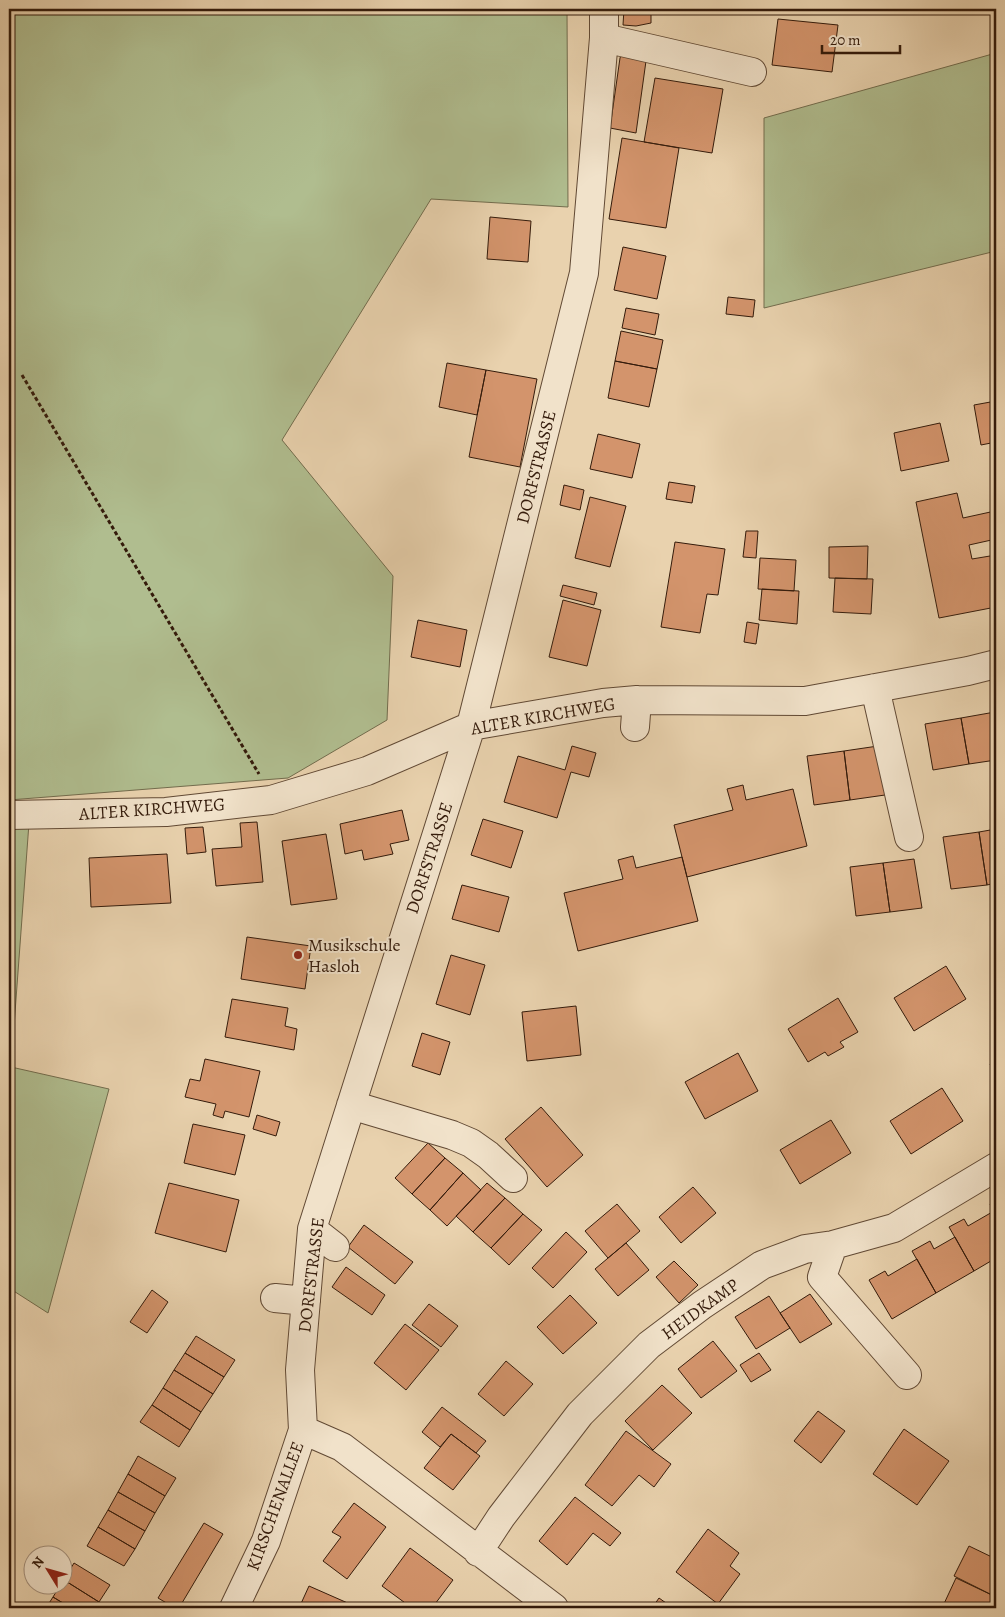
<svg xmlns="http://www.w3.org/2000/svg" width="1005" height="1617" font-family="Alegreya,serif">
<rect width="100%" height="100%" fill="#e9d2ae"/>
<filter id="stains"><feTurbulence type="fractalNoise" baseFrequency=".004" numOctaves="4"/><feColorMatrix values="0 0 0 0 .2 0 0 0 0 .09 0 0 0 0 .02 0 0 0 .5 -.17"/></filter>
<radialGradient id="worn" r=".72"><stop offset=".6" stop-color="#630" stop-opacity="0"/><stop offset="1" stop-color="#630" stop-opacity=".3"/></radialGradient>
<path fill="#b0bd8f" stroke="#726c4d" d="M 9,9 L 567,9 L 568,207 L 431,199 L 282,440 L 393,576 L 387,720 L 288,778 L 9,800 Z
M 996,53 L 996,251 L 764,308 L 764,118 Z
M 29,823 L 11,1067 L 109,1089 L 48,1313 L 9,1288 L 9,824 Z"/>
<path fill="#d3946c" stroke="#341b0b" d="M 624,9 L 651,9 L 651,23 L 636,26 L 623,25 Z
M 710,9 L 739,9 L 738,14 Z
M 778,19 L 838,25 L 832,72 L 772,65 Z
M 624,48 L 646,61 L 636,133 L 610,128 L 620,58 Z
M 655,78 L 723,89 L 712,153 L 644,142 Z
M 622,138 L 679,148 L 666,228 L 609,219 Z
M 490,217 L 531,221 L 528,262 L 487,259 Z
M 623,247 L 666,256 L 657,299 L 614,290 Z
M 728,297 L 755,300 L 753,317 L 726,314 Z
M 626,308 L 659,314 L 655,335 L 622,328 Z
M 621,331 L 663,340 L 657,369 L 615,361 Z
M 615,361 L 657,369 L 649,407 L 608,398 Z
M 447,363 L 486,370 L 477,415 L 439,407 Z
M 486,370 L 537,379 L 520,467 L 469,457 Z
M 996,401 L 996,442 L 981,445 L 974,405 Z
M 940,423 L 949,461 L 901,471 L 894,433 Z
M 598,434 L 640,444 L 632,478 L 590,469 Z
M 669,482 L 695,486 L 692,503 L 666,499 Z
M 564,485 L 584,490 L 580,510 L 560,505 Z
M 957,493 L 963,518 L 995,511 L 996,539 L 969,545 L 972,559 L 996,555 L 996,607 L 939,618 L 916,502 Z
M 590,497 L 626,506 L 610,567 L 575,558 Z
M 746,531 L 758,531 L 756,558 L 743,557 Z
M 675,542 L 725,549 L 718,595 L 707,594 L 700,633 L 661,627 Z
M 868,546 L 867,579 L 829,578 L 829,547 Z
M 760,558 L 796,560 L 794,591 L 758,589 Z
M 835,578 L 873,579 L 871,614 L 833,612 Z
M 563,585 L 597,593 L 594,605 L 560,596 Z
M 762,589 L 799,591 L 797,624 L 759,620 Z
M 563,600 L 601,610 L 587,666 L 549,657 Z
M 418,620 L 467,630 L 460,667 L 411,657 Z
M 747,622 L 759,624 L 756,644 L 744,642 Z
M 995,712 L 996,760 L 969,764 L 961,718 Z
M 961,718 L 969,764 L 933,770 L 925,724 Z
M 572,746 L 596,753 L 589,777 L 571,772 L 557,818 L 504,802 L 518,756 L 565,770 Z
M 878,746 L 885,795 L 850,800 L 844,751 Z
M 844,751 L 850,800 L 814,805 L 807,756 Z
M 743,785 L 746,800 L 793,789 L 807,846 L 687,877 L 674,825 L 733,810 L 727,789 Z
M 402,810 L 409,840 L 390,844 L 393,854 L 364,860 L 362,850 L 345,854 L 340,824 Z
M 483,819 L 523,831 L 511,868 L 471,855 Z
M 257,822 L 263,882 L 216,886 L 212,849 L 242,847 L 240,823 Z
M 203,827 L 206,852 L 187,854 L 185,828 Z
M 996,829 L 996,883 L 987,885 L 979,832 Z
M 979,832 L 987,885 L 951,889 L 943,837 Z
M 326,834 L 337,899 L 291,905 L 282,841 Z
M 167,854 L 171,903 L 91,907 L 89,858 Z
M 633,856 L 636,868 L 682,857 L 698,921 L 578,951 L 564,893 L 623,879 L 618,860 Z
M 914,859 L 922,908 L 890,912 L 883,863 Z
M 883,863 L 890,912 L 856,916 L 850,867 Z
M 462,885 L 509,897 L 499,932 L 452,919 Z
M 247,937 L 311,946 L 305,989 L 241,979 Z
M 451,955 L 485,965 L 470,1015 L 436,1004 Z
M 946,966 L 966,999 L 914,1031 L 894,998 Z
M 838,998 L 858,1032 L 840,1042 L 844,1047 L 828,1056 L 825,1052 L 808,1062 L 788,1029 Z
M 232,999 L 288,1008 L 285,1026 L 297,1029 L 294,1050 L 225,1037 Z
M 576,1006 L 581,1055 L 527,1061 L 522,1012 Z
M 422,1033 L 450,1042 L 440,1075 L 412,1066 Z
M 738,1053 L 758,1091 L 705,1119 L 685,1082 Z
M 205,1059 L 260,1071 L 249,1117 L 225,1111 L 223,1118 L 213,1115 L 216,1104 L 185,1097 L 190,1079 L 200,1081 Z
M 996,1061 L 996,1074 L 990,1064 Z
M 942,1088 L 963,1121 L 911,1154 L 890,1121 Z
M 541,1107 L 583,1155 L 547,1187 L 505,1139 Z
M 257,1115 L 280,1122 L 276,1136 L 253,1129 Z
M 831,1120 L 851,1153 L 800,1184 L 780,1150 Z
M 193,1124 L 245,1135 L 235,1175 L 184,1163 Z
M 428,1143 L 445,1158 L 412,1194 L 395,1178 Z
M 445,1158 L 463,1173 L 430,1210 L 412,1194 Z
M 463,1173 L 481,1190 L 447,1226 L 430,1210 Z
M 169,1183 L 239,1200 L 226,1252 L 155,1233 Z
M 487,1183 L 505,1198 L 473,1232 L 456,1216 Z
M 693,1187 L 716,1213 L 681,1243 L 659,1217 Z
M 505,1198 L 523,1214 L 491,1248 L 473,1232 Z
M 996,1200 L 996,1215 L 990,1204 Z
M 617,1204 L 640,1231 L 608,1258 L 585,1231 Z
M 994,1211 L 996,1215 L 996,1258 L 974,1271 L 949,1227 L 964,1219 L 968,1226 Z
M 523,1214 L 542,1230 L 509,1265 L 491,1248 Z
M 364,1225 L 413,1262 L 395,1284 L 348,1247 Z
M 566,1232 L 587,1252 L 553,1288 L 532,1268 Z
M 955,1237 L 974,1271 L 936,1293 L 912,1251 L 930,1241 L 934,1249 Z
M 626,1243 L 649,1270 L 618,1296 L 595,1269 Z
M 917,1259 L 936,1293 L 892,1319 L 869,1280 L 885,1271 L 888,1276 Z
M 674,1261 L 698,1285 L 679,1303 L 656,1277 Z
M 346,1267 L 385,1295 L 372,1315 L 332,1287 Z
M 152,1290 L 168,1302 L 147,1333 L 130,1322 Z
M 810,1294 L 832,1324 L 800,1343 L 780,1313 Z
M 570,1295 L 597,1323 L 563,1354 L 537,1327 Z
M 769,1296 L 790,1328 L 756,1349 L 735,1317 Z
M 429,1304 L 458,1326 L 441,1347 L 412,1325 Z
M 405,1324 L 439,1350 L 406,1390 L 374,1363 Z
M 196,1336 L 235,1360 L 224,1377 L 185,1353 Z
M 713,1341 L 737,1371 L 701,1398 L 678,1369 Z
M 185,1353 L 224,1377 L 213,1394 L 174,1370 Z
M 759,1353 L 771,1370 L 751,1382 L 740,1365 Z
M 506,1361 L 533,1384 L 504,1416 L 478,1394 Z
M 174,1370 L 213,1394 L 201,1412 L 163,1388 Z
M 662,1385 L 692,1413 L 653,1450 L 625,1421 Z
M 163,1388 L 201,1412 L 190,1430 L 152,1405 Z
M 152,1405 L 190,1430 L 179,1447 L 140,1422 Z
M 442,1407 L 486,1441 L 476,1453 L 451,1434 L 440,1447 L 422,1432 Z
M 818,1411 L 845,1431 L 821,1463 L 794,1441 Z
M 904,1429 L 949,1461 L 917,1505 L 873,1474 Z
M 626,1431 L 671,1464 L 654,1487 L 639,1475 L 612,1506 L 585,1485 Z
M 451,1434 L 480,1456 L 453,1490 L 424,1468 Z
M 138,1456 L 176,1478 L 165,1496 L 128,1474 Z
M 128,1474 L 165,1496 L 155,1513 L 118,1492 Z
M 118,1492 L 155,1513 L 145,1531 L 108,1510 Z
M 575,1497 L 621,1533 L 610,1546 L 593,1533 L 567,1565 L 539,1541 Z
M 354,1503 L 386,1527 L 347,1579 L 323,1561 L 341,1537 L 332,1532 Z
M 108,1510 L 145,1531 L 135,1549 L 98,1527 Z
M 204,1523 L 223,1534 L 179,1608 L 175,1608 L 158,1598 Z
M 98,1527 L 135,1549 L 124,1566 L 87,1546 Z
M 708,1529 L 739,1553 L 730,1566 L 740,1574 L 718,1604 L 676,1572 Z
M 969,1546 L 996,1559 L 996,1597 L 954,1576 Z
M 410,1548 L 453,1580 L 432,1608 L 412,1608 L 382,1586 Z
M 74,1563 L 110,1585 L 99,1602 L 64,1580 Z
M 956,1578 L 996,1597 L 991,1608 L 942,1608 Z
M 64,1580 L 99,1602 L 95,1608 L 71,1608 L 53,1597 L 61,1584 L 62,1584 Z
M 309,1586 L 359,1608 L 299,1608 Z
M 53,1597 L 71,1608 L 46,1608 Z
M 659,1598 L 673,1608 L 652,1608 Z"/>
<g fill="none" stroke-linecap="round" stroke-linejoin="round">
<g stroke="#614934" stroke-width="30">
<path id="minor" d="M 604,38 L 752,72
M 875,688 L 909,837
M 635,727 L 637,700
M 9,815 L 166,812 L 271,800 L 367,771 L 471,726 L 603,703 L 637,700 L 805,701 L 968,671 L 996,664
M 351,1105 L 452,1135 L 471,1143 L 488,1155 L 513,1178
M 312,1229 L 335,1247
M 833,1245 L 822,1277 L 907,1375
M 275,1298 L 306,1301
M 303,1430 L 342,1447 L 554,1608
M 478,1552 L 501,1517 L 580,1414 L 649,1345 L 702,1305 L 762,1265 L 805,1249 L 833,1245 L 894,1228 L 996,1167
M 234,1608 L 266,1541 L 303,1430 L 300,1370 L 312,1229 L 471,726 L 584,273 L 604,38 L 604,9"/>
</g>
<path stroke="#341b0b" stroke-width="3" stroke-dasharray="4 2.5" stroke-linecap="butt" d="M 22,375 L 259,774"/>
<use href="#minor" stroke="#f1e2ca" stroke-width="28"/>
</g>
<circle fill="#8f2418" stroke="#f1e2ca" stroke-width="2" cx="298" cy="955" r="5"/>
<g text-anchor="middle" stroke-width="4" stroke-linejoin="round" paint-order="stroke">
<g font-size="18" fill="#341b0b" stroke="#f1e2ca">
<text transform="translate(536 467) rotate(-76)" y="6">DORFSTRASSE</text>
<text transform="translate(543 716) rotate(-10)" y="6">ALTER KIRCHWEG</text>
<text transform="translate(152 809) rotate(-4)" y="6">ALTER KIRCHWEG</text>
<text transform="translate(429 858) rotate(-72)" y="6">DORFSTRASSE</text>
<text transform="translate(311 1275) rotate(-83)" y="6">DORFSTRASSE</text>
<text transform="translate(700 1309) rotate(-36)" y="6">HEIDKAMP</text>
<text transform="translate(275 1506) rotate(-70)" y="6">KIRSCHENALLEE</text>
</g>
<g font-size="18" fill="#341b0b" stroke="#f1e2ca" text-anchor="start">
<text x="308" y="951">Musikschule<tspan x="308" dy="21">Hasloh</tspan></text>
</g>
</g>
<rect width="1005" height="1617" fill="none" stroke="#e9d2ae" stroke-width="30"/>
<rect x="10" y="10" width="985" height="1597" fill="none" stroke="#341b0b" stroke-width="2.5"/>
<rect x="15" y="15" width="975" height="1587" fill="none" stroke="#341b0b"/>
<g transform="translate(48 1570) rotate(307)"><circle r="24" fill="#f1e2ca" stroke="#a5927e"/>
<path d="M0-4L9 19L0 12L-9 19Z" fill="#8f2418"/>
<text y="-8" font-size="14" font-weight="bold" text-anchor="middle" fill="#341b0b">N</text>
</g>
<path d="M822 45v8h78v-8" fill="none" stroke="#341b0b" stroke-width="2.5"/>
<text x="830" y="45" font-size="15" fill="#341b0b" stroke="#f1e2ca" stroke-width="4" paint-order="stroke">20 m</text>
<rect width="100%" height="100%" filter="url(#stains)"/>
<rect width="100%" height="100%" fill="url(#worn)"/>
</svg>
